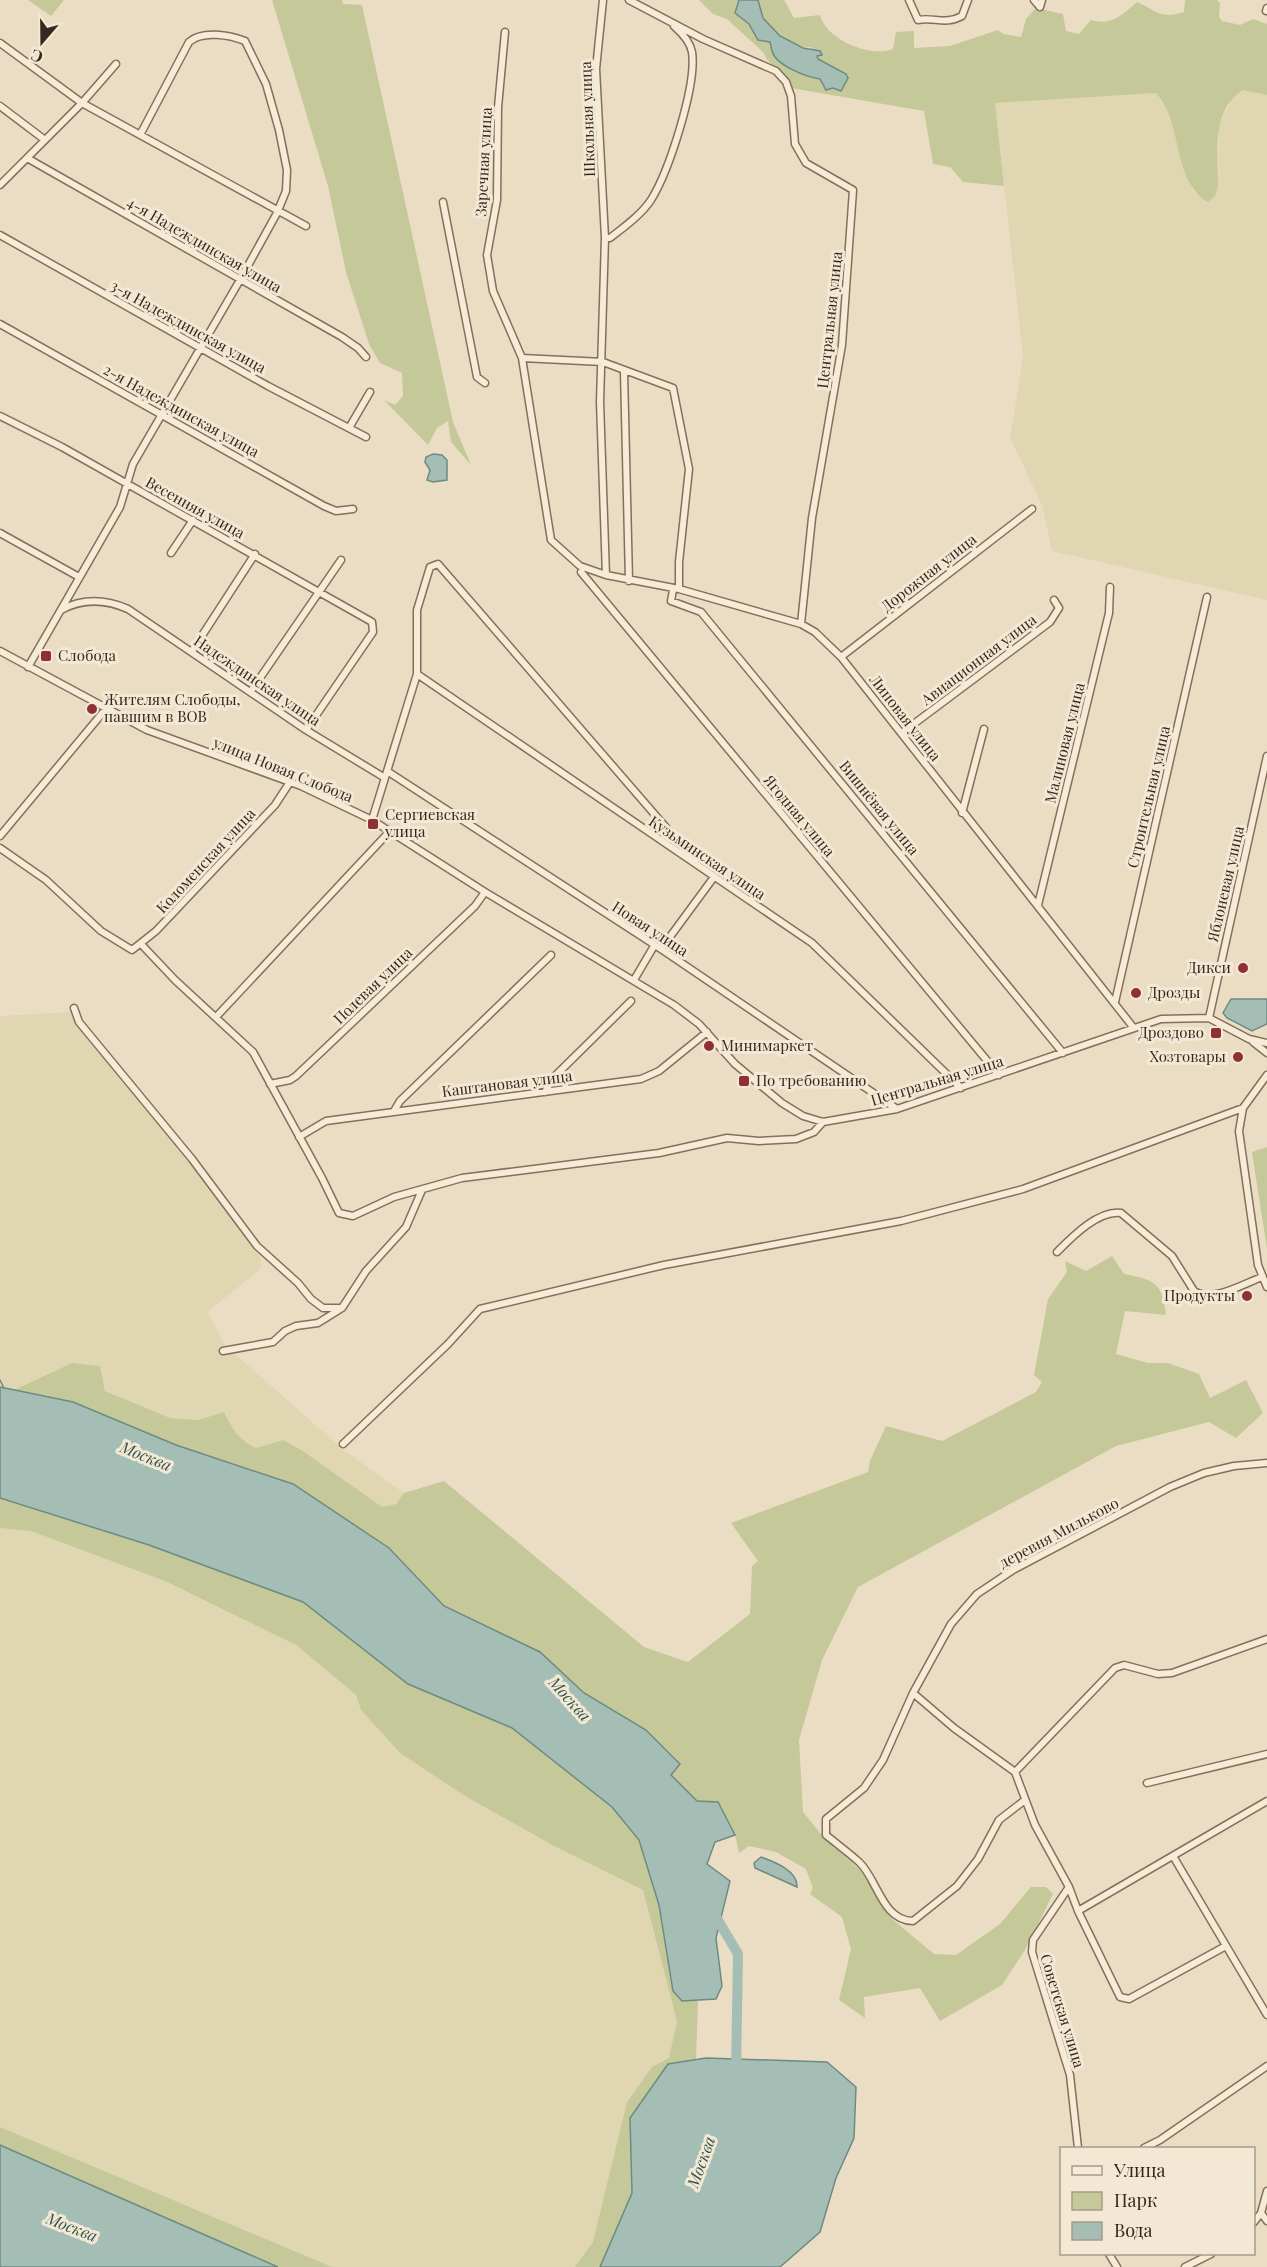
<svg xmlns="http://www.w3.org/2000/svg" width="1267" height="2267" font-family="'Playfair Display',serif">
<rect width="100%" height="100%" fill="#ebddc4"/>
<path fill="#e0d6b2" d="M 1243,90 L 1267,95 L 1267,600 L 1052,551 L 1042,505 L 1010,438 L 1023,357 L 995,103 L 1156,93 L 1167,104 L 1187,178 L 1196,195 L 1218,186 L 1219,124 L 1234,95 Z
M 70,1012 L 206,1180 L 260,1255 L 261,1269 L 207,1312 L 226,1346 L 345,1451 L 404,1493 L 396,1504 L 382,1507 L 303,1451 L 283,1440 L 256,1448 L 236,1436 L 224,1412 L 198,1420 L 170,1418 L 105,1391 L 104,1383 L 72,1363 L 14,1390 L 0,1387 L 0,1016 Z
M 0,1528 L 31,1531 L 165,1581 L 296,1645 L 356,1695 L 361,1710 L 400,1753 L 556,1847 L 643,1890 L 677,2021 L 669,2059 L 652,2067 L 605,2200 L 593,2242 L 575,2267 L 332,2267 L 0,2127 Z"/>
<path fill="#c5c898" d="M 28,0 L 64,0 L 51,16 Z
M 272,0 L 342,0 L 343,4 L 362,5 L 453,422 L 471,465 L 451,442 L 448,421 L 437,428 L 428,445 L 384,400 L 395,405 L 403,396 L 402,373 L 380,363 L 369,344 L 346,272 L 328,186 Z
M 699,0 L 739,0 L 735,13 L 749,24 L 761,41 L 770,42 C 771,45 771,48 772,51 C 776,66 807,77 820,79 L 822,86 L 846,74 L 818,59 L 811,47 C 794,49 773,32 764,18 C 761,14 760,5 758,0 L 784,0 L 794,18 L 820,15 C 826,40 871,58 893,49 L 896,32 L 914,31 L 914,48 L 950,46 L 998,30 L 1003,34 L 1021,37 L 1026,19 L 1036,8 L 1063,14 L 1066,31 L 1079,34 L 1091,20 C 1112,26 1122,15 1137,2 C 1156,10 1160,20 1184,12 L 1185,0 L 1217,0 L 1220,3 L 1219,17 L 1222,21 L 1240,25 L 1253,19 L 1267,24 L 1267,95 L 1243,90 C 1211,109 1218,155 1218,186 L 1215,196 L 1208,202 C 1171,180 1184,123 1156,93 L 995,103 L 1004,186 L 963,182 L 950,167 L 933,164 L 924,111 L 791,88 C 790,72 768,68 764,53 L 727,19 L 713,14 Z
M 1267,1147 L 1267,1249 L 1252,1152 Z
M 1112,1256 L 1124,1274 C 1156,1280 1162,1283 1166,1315 L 1125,1311 L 1116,1354 L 1148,1363 L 1168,1363 L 1199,1374 L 1210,1398 L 1246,1380 L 1263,1413 L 1236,1438 L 1209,1422 L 1116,1446 L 858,1587 L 822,1660 L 799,1740 L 803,1812 L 820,1833 L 860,1870 L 892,1919 L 934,1954 L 956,1955 L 1000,1924 L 1031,1887 L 1046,1887 L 1053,1894 L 1025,1950 L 1002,1985 L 940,2021 L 920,1988 L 864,1997 L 865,2018 L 839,2000 L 851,1949 L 842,1917 L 810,1894 L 813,1888 L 806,1869 L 776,1852 L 749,1846 L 739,1853 L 735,1835 L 718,1802 L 697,1801 L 671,1775 L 680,1763 L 646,1730 L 584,1693 L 540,1652 L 444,1606 L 389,1548 L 293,1484 L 176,1445 L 73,1402 L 14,1390 L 72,1363 L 100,1366 L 105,1391 L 170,1418 L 198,1420 L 224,1412 C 233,1430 238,1439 256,1448 L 283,1440 L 303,1451 L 382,1507 L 396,1504 L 404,1493 L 444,1481 L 644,1647 L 688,1662 L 750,1614 L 752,1566 L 758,1561 L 731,1523 L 868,1472 L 870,1461 L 886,1426 L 942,1441 L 1036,1392 L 1042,1382 L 1034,1375 L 1048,1299 L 1067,1272 L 1065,1261 L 1086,1271 Z
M 0,1498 L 149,1545 L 303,1602 L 408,1684 L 512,1728 L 612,1807 L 639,1840 L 659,1905 L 683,2001 L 698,2001 L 696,2060 L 668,2064 L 630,2118 L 632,2193 L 600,2267 L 575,2267 L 593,2242 L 627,2102 L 652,2067 L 669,2058 L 677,2021 L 643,1890 L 556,1847 L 465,1796 L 400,1753 L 361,1710 L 356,1695 L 296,1645 L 165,1581 L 31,1531 L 0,1528 Z
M 0,2127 L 332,2267 L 278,2267 L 0,2145 Z"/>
<path fill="#a5beb5" stroke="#6d8b82" stroke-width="1.5" d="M 739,0 L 758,0 L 763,18 L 780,36 L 803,48 L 820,51 L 822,55 L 817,56 L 818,59 L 846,74 L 848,78 L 841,91 L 833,88 L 826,90 L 820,79 C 807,77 776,66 772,51 C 771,48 771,45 770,42 L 758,40 L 749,24 L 735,13 Z
M 433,454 L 442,455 L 447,460 L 447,480 L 433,482 L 427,480 L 430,470 L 425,462 L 426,457 Z
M 1231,999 L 1267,999 L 1267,1024 L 1252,1031 L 1227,1018 L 1223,1013 Z
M 0,1387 L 73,1402 L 176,1445 L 293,1484 L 389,1548 L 444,1606 L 540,1652 L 584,1693 L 646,1730 L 680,1764 L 671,1775 L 697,1801 L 718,1802 L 735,1835 L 715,1842 L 707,1864 L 730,1881 L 716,1938 L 722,1986 L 716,1999 L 682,2001 L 673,1991 L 659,1905 L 639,1840 L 612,1807 L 512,1728 L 408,1684 L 303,1602 L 149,1545 L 0,1498 Z
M 761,1857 C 775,1862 798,1871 797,1887 L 755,1868 L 754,1863 Z
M 706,2058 L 827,2062 L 856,2087 L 854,2138 L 836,2178 L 820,2232 L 780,2267 L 600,2267 L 632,2193 L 630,2118 L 668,2064 Z
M 0,2145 L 9,2149 L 278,2267 L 0,2267 Z"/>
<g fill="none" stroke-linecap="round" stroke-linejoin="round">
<path stroke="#6d8b82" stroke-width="1.5" d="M 0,1380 L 4,1388"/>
<path stroke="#a5beb5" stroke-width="10" d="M 712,1910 L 738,1954 L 736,2071"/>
<g stroke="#846f5b" stroke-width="9">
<path id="minor" d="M 603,0 L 596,69 L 605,238 L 600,402 L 606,575
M 629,0 L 703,39 L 776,71 L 786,82 L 791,96 L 795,144 L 806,163 L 853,190 L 842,345 L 812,518 L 801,624
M 909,0 L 918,20 C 934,17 946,25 962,16 L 968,0
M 1034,0 L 1040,7 L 1042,0
M 1266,11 L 1267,8
M 505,32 L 498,107 L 497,200 L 487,255 L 493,291 L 522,358 L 551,540 L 580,566 L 606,575 L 679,589 L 801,624 L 815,632 L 841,657 L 1133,1027
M 0,43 L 82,103 L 306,226
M 0,106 L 45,140
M 27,158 L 342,337 L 358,348 L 366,357
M 0,185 L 82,103 L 116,64
M 443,202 L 477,377 L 485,383
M 0,235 L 268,386 L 366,437
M 605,238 L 610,238 C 624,227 641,215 651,200 C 669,171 697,85 692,52 C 690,41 682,33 674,26
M 0,324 L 324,506 L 336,511 L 353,509
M 522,358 L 603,362 L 673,388 L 689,469 L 679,562 L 679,589
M 624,372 L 629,581
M 0,416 L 62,447 L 372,622 L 373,632 L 306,730
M 349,428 L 370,392
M 0,533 L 79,577
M 171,553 L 193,520
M 581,572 L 999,1075
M 673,590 L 671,601 L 701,612 L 1063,1053
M 61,610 C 83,598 105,599 128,609 L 306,730 L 385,778
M 0,651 L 147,730 L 301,786 L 372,820 L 485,892 L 674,1005 L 699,1024 L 735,1064 L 782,1103 L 803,1116 L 823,1122 L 897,1109 L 1161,1019 L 1209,1018 L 1249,1039 L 1267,1043
M 192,651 L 255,554
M 841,657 L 1032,509
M 28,667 L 120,507 L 133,464 L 240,280 L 277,213 L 286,191 L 287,170 L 279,130 L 266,84 L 245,41 C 230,35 202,30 189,42 L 140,135
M 417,674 L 812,943 L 961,1088
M 251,691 L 341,560
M 903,732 L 1050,622 L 1059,608 L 1054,600
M 387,771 L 661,949 L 897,1109
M 962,813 L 984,729
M 372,820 L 417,674 L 417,610 L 430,567 L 438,564 L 695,861
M 0,836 L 105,710
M 0,848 L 46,880 L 101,931 L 132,950 L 156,931 L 275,805 L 290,782
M 1038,905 L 1109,613 L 1110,587
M 141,944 L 175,980 L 253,1052 L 322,1178 L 339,1213 L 353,1216 L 394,1197 L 462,1178 L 659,1153 L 727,1138 L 759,1141 L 796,1139 L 814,1132 L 823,1122
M 661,949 L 714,877
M 634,980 L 654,946
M 1115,1002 L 1207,597
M 74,1008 L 79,1022 L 192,1159 L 257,1246 L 298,1283 L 311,1299 L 323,1308 L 342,1308
M 216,1017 L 390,831
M 1209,1018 L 1267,756
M 1253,1042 L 1267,1053
M 1267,1075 L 1243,1108 L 1239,1131 L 1258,1265 L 1267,1287
M 270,1084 L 290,1080 L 296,1076 L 475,906 L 485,892
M 545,1092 L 553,1078 L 631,1001
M 394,1111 L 400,1101 L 551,955
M 299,1137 L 326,1121 L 641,1079 L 659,1071 L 707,1032
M 1057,1252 C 1072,1237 1098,1210 1121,1213 L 1172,1256 L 1194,1291 C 1212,1303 1243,1284 1262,1277
M 223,1351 L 273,1342 L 285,1331 L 296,1326 L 318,1323 L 342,1308 L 366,1271 L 406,1227 L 422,1190
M 343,1444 L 448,1344 L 480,1309 L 664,1265 L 901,1221 L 1023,1189 L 1243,1108
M 913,1693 L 954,1728 L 1015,1772 L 1035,1825 L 1069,1887 L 1033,1940 L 1032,1952 L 1070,2075 L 1078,2148
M 1015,1772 L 1115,1668 L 1124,1665 L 1158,1674 L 1172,1673 L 1267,1639
M 1147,1783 L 1267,1754
M 1025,1800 L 999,1820 L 978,1859 L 957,1886 L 913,1921 C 882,1921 877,1878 859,1862 C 849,1853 837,1844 826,1835 L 826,1819 L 864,1788 L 883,1760 L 913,1693 L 951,1624 L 977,1594 L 1013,1570 L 1170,1487 L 1204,1473 L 1234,1466 L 1267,1463
M 1173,1856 L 1267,2015
M 1069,1887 L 1078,1911 L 1120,1997 L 1129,1999 L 1224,1947
M 1078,1911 L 1267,1801
M 1144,2148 L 1160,2140 L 1267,2066
M 1261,2213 L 1267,2221
M 1254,2222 L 1261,2213 L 1267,2191
M 1109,2254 L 1117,2267
M 1185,2267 L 1211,2254"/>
</g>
<use href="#minor" stroke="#f6ebd6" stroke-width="6"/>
</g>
<g fill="#8f3036" stroke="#f3e8d3" stroke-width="2">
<rect x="40" y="650" width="12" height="12" rx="3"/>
<circle cx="92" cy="709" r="6"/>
<rect x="367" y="818" width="12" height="12" rx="3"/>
<circle cx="1243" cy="968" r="6"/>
<circle cx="1136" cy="993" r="6"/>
<rect x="1210" y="1027" width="12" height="12" rx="3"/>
<circle cx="709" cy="1046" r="6"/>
<circle cx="1238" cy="1057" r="6"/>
<rect x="738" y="1075" width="12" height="12" rx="3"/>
<circle cx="1247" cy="1296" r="6"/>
</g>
<g text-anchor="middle" stroke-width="6" stroke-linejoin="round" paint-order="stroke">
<g font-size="15" fill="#35281f" stroke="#f3e8d3">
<text transform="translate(588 119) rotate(-92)" y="5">Школьная улица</text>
<text transform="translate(484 162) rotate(-87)" y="5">Заречная улица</text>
<text transform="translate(204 245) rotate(30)" y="5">4-я Надеждинская улица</text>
<text transform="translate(830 320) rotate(-84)" y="5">Центральная улица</text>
<text transform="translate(188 327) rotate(29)" y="5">3-я Надеждинская улица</text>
<text transform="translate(181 411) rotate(29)" y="5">2-я Надеждинская улица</text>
<text transform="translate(195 508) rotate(29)" y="5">Весенняя улица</text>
<text transform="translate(929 573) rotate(-38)" y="5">Дорожная улица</text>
<text transform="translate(979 660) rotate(-37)" y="5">Авиационная улица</text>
<text transform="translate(257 681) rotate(34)" y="5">Надеждинская улица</text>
<text transform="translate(905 718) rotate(52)" y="5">Липовая улица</text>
<text transform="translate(1065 743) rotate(-76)" y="5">Малиновая улица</text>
<text transform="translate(283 770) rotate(22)" y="5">улица Новая Слобода</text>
<text transform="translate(1149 797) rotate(-77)" y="5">Строительная улица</text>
<text transform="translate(879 808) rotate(51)" y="5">Вишнёвая улица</text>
<text transform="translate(799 816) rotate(50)" y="5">Ягодная улица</text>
<text transform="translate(707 858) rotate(34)" y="5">Кузьминская улица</text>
<text transform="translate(206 861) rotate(-47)" y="5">Коломенская улица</text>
<text transform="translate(1226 884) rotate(-77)" y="5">Яблоневая улица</text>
<text transform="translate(650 929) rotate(33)" y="5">Новая улица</text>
<text transform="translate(373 986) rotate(-44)" y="5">Полевая улица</text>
<text transform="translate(937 1081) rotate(-17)" y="5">Центральная улица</text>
<text transform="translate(507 1084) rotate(-7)" y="5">Каштановая улица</text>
<text transform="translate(1059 1533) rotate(-28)" y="5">деревня Мильково</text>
<text transform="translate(1062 2011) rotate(73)" y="5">Советская улица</text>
</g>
<g font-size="15" fill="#35281f" stroke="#f3e8d3" text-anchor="start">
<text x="58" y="661">Слобода</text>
<text x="104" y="705">Жителям Слободы,<tspan x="104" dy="17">павшим в ВОВ</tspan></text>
<text x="385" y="820">Сергиевская<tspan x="385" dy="17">улица</tspan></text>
<text x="1231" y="973" text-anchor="end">Дикси</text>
<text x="1148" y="998">Дрозды</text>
<text x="1204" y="1038" text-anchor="end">Дроздово</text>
<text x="721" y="1051">Минимаркет</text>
<text x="1226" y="1062" text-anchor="end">Хозтовары</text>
<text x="756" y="1086">По требованию</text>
<text x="1235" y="1301" text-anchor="end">Продукты</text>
</g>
<g font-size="16" font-style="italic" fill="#2f544f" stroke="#f3e8d3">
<text transform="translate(146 1456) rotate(22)" y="6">Москва</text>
<text transform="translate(570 1699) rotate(48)" y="6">Москва</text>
<text transform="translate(701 2162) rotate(-70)" y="6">Москва</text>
<text transform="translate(72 2227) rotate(21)" y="6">Москва</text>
</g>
</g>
<rect x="1060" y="2147" width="195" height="108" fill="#f3e8d3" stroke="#a79b8b" stroke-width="1.5"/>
<rect x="1072" y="2166" width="30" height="9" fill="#f6ebd6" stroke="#a79b8b" stroke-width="1.5"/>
<text x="1114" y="2177" font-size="18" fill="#35281f">Улица</text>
<rect x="1072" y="2192" width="30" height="18" fill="#c5c898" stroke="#a79b8b" stroke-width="1.5"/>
<text x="1114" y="2207" font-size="18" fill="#35281f">Парк</text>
<rect x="1072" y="2222" width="30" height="18" fill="#a5beb5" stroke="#a79b8b" stroke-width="1.5"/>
<text x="1114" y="2237" font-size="18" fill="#35281f">Вода</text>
<g transform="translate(42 42) rotate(200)" stroke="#f3e8d3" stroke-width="4.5" paint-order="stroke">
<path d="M0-4.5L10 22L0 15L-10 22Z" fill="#35281f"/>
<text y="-9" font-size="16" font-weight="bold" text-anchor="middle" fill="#35281f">С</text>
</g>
</svg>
